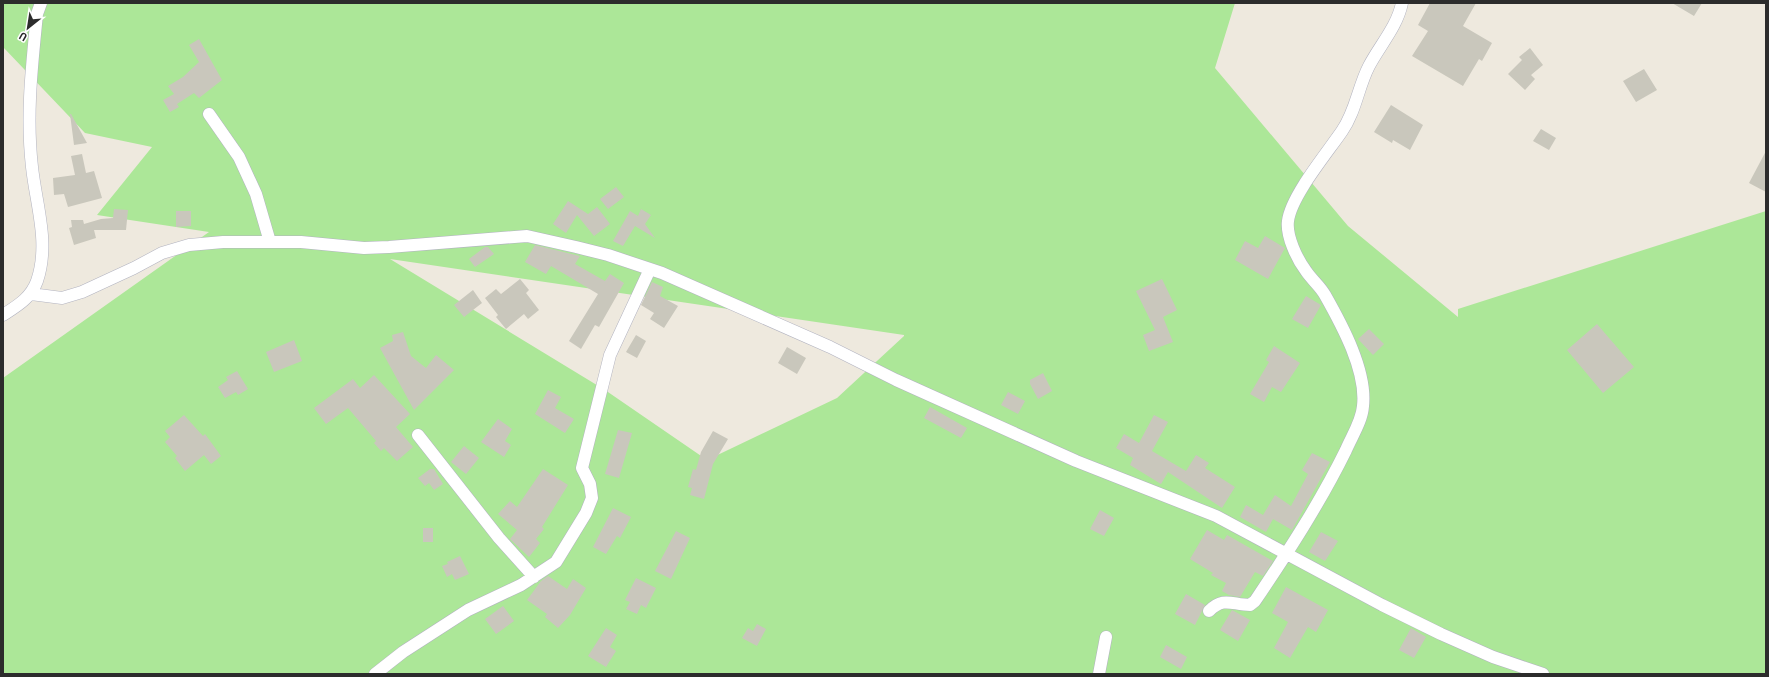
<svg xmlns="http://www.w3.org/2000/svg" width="1769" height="677" font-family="Barlow,sans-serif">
<rect width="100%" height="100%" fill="#eee9de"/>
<path fill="#ace798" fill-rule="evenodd" d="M 3,3 L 1235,3 L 1215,68 L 1348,226 L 1458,317 L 1458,309 L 1766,211 L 1766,674 L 3,674 L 3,378 L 209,232 L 97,215 L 152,147 L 85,133 L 3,47 ZM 390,259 L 904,335 L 904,336 L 837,398 L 707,460 L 605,390 Z"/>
<path fill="#c9c7bc" d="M 1430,3 L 1476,3 L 1463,26 L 1492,43 L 1482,61 L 1479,59 L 1463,86 L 1412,56 L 1428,31 L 1418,25 Z
M 1672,3 L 1702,3 L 1694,16 Z
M 199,39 L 222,80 L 199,98 L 194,93 L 177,104 L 179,107 L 170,112 L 163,100 L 174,94 L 168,86 L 183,77 L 199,62 L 189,45 Z
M 1530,48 L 1543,65 L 1531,75 L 1535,79 L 1525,90 L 1508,74 L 1522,60 L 1519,57 Z
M 1644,69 L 1657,90 L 1636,102 L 1623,81 Z
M 1391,105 L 1423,125 L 1410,150 L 1393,140 L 1392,143 L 1374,132 Z
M 70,114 L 71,114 L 87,143 L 74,145 Z
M 1541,129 L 1556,138 L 1549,150 L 1533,141 Z
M 1766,151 L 1766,192 L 1749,183 Z
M 82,154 L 86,173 L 94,171 L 102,198 L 68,207 L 64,194 L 54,195 L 53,178 L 75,175 L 71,156 Z
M 616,187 L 624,197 L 608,209 L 600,199 Z
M 568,201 L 588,214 L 597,207 L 610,224 L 594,236 L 577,215 L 566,233 L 553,224 Z
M 114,209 L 128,210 L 126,230 L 94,230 L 96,238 L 74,245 L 69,228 L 72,227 L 71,220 L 83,220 L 84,224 L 101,219 L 113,218 Z
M 641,209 L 651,215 L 645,224 L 655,238 L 635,226 L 623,246 L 613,241 L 630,211 L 638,216 Z
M 176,211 L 191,211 L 191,226 L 176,227 Z
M 1265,236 L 1285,248 L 1268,279 L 1235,260 L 1245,241 L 1258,248 Z
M 535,245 L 580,256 L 575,264 L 605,281 L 610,274 L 624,283 L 599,327 L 595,325 L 581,349 L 569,341 L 598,294 L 551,266 L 546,274 L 525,262 Z
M 485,247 L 488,247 L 494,254 L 475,267 L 469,259 Z
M 520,279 L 529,290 L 526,293 L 539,310 L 528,319 L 524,314 L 506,329 L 496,317 L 498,315 L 485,298 L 496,289 L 501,294 Z
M 1162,279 L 1177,310 L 1163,317 L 1173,342 L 1149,351 L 1143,335 L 1155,330 L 1136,291 Z
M 652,282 L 663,287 L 660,296 L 678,306 L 664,328 L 650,319 L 654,313 L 641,305 Z
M 473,290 L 482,303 L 464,317 L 454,305 Z
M 1306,296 L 1321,305 L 1308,328 L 1292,319 Z
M 1597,324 L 1634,367 L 1603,393 L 1567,350 Z
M 1369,329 L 1384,344 L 1373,355 L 1358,339 Z
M 403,332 L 411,356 L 426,368 L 436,355 L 454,370 L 414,410 L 380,348 L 393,341 L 392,335 Z
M 636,335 L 646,341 L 637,358 L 626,352 Z
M 294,340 L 302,361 L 274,372 L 266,352 Z
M 1274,346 L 1300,363 L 1281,392 L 1272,387 L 1264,402 L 1250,394 L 1269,362 L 1266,360 Z
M 787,347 L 806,358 L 797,374 L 778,363 Z
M 237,371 L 248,389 L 238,395 L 236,392 L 225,398 L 218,387 L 228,380 L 226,377 Z
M 1043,373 L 1052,391 L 1038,399 L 1030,384 L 1030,380 Z
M 374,375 L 410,414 L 396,427 L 413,447 L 397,461 L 384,448 L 381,451 L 374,443 L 376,441 L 348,408 L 326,424 L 314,408 L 353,379 L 360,388 Z
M 548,390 L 561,397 L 555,408 L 574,419 L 565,433 L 535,414 Z
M 1008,392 L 1025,401 L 1018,414 L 1001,405 Z
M 930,407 L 967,428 L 961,438 L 924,418 Z
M 184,415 L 203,436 L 205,434 L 221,456 L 211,464 L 204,455 L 185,471 L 175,458 L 177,456 L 165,442 L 170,437 L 165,431 Z
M 1154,415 L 1168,422 L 1152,451 L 1186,471 L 1196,455 L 1209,463 L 1205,468 L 1235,487 L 1222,508 L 1168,472 L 1161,484 L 1130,465 L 1133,458 L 1116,448 L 1124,434 L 1139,443 Z
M 498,419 L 512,429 L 505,441 L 511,445 L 504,457 L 481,442 Z
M 618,430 L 632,433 L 619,478 L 605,474 Z
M 713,431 L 728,439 L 713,464 L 704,499 L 690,495 L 692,488 L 688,487 L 693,469 L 696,470 L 701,452 Z
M 464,446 L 479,458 L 466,474 L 451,462 Z
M 1312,453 L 1330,462 L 1292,530 L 1273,519 L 1266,532 L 1240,517 L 1246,505 L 1263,515 L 1275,495 L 1291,506 L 1308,474 L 1302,470 Z
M 430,469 L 434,469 L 443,484 L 434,490 L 429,483 L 425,486 L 418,478 Z
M 543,469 L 568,485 L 542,527 L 544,529 L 536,539 L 540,543 L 529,557 L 510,539 L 517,530 L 498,514 L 510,501 L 517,507 Z
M 613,508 L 631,517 L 620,538 L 617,536 L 606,554 L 593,547 Z
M 1100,510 L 1114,518 L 1104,536 L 1090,529 Z
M 423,528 L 433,528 L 433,542 L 423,542 Z
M 1207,530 L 1224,540 L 1227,535 L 1273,561 L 1263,576 L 1255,572 L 1240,597 L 1229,595 L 1222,591 L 1226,583 L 1211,575 L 1213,573 L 1190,559 Z
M 676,531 L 690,538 L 671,579 L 655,571 Z
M 1321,532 L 1338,541 L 1325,561 L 1309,552 Z
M 460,556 L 469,574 L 455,580 L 452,574 L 447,577 L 442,566 L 448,564 L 447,562 Z
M 548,576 L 567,589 L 573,579 L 586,588 L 570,615 L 558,628 L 545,617 L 547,614 L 527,600 L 541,581 Z
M 636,578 L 656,588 L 646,608 L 641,605 L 637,614 L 626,609 L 630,602 L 625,600 Z
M 1286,587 L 1328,610 L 1316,632 L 1308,627 L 1290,658 L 1274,648 L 1288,622 L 1272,613 Z
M 1186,594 L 1205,605 L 1195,625 L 1175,614 Z
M 503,606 L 514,621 L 496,634 L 485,619 Z
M 1232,610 L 1250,620 L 1238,641 L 1220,630 Z
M 757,624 L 766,629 L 757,646 L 742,638 L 748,628 L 753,631 Z
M 606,628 L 617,635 L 610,647 L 616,651 L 606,667 L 588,656 Z
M 1411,628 L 1426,637 L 1414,658 L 1399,650 Z
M 1166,645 L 1187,657 L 1181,669 L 1160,657 Z"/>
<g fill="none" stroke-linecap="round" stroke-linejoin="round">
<g stroke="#b2b3c0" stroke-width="13">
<path id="street" d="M 209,114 L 239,157 L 256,194 L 270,242
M 31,294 L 62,298 L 82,292 L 134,268 L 162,253 L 189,245 L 223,242 L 301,242 L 364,248 L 389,247 L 527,236 L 576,247 L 608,255 L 662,273 L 830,347 L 896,380 L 1076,461 L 1216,516 L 1382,605 L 1441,634 L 1493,657 L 1543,674
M 3,315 C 17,306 31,298 37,281 C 50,243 36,205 32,167 C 26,115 32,65 37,14 L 41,3
M 418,435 L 499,538 L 534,577
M 1209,611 C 1224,596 1232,605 1250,605 L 1255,601 C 1288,552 1320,503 1346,450 C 1352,436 1362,421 1363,406 C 1367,371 1342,325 1325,295 C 1320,286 1312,280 1306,271 C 1297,259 1286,236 1288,221 C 1291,196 1327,153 1342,131 C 1356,111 1358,87 1369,66 C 1380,45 1397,27 1402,3
M 375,674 L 403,652 L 468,610 L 521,585 L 556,562 L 586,513 L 592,498 L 590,484 L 582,468 L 610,355 L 650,269
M 1099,674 L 1106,637"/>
</g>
<use href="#street" stroke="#fff" stroke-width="12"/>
</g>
<rect width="1769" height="677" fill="none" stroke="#2c2c2c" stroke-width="8"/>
<g transform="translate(28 28) rotate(210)" stroke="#ffffff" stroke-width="3" paint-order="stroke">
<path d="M0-3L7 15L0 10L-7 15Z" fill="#2c2c2c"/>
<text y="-6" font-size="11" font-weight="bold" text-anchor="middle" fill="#2c2c2c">U</text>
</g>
</svg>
